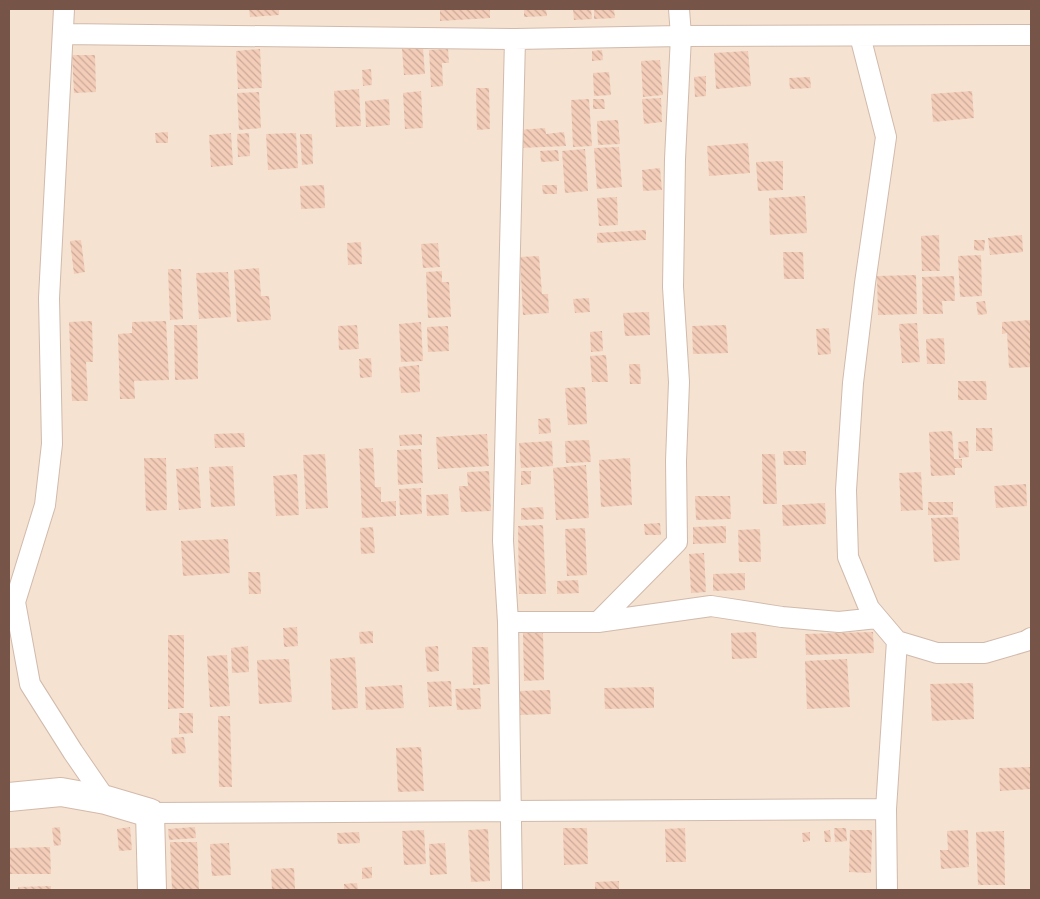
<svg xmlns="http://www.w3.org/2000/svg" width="1040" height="899" font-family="Commissioner,sans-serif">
<defs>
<pattern id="building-back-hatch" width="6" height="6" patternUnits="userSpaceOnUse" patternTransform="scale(1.25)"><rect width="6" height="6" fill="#f4cdb9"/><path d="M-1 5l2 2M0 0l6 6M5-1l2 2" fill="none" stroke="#caa998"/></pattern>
</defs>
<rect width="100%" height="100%" fill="#fdf1e3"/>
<path fill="#f5e2d1" d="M 9,9 L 1031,9 L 1031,890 L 9,890 Z"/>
<path fill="url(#building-back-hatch)" d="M 249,9 L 279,9 L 279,15 L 250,17 Z
M 440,9 L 490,9 L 490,18 L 440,21 Z
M 524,9 L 546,9 L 547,16 L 524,17 Z
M 573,9 L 591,9 L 592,19 L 574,20 Z
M 594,9 L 614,9 L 615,18 L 594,19 Z
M 423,48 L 425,74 L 404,75 L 402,49 Z
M 260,49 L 262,88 L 238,89 L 236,51 Z
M 448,49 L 449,63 L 442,63 L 443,86 L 431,87 L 429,50 Z
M 602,50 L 603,60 L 592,61 L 592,51 Z
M 748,51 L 751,86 L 716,89 L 714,53 Z
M 72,55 L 95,55 L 96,92 L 74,93 Z
M 660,60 L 663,95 L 643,97 L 641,61 Z
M 371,69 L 372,85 L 363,86 L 362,70 Z
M 609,72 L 611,95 L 594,96 L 593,73 Z
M 706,76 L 706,96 L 695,97 L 694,77 Z
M 810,77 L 811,88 L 790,89 L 789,78 Z
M 476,88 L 489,88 L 490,129 L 477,130 Z
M 359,89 L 361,126 L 336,127 L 334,91 Z
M 421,91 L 423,128 L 405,129 L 403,93 Z
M 972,91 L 974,118 L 933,122 L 931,94 Z
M 259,92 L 261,128 L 239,130 L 237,93 Z
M 661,98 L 662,122 L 644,124 L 642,99 Z
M 389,99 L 390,125 L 366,127 L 365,101 Z
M 589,99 L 592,146 L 573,147 L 571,100 Z
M 593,99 L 604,99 L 605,109 L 593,109 Z
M 618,120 L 620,144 L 598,145 L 597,121 Z
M 545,128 L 546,134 L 564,132 L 566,146 L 520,148 L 519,130 Z
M 168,132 L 168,143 L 156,143 L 155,133 Z
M 231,133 L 233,165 L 211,167 L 209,135 Z
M 249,133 L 250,156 L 238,157 L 237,134 Z
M 296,133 L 298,168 L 268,170 L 266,134 Z
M 300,134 L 312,134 L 313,164 L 302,165 Z
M 748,143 L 750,173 L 709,176 L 707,146 Z
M 619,147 L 622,187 L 597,189 L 594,148 Z
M 585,149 L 588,191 L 565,193 L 562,151 Z
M 558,150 L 559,161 L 541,162 L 540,151 Z
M 783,161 L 783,190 L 758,191 L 756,162 Z
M 660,168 L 662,190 L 643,191 L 642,170 Z
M 324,185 L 325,208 L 301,209 L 300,186 Z
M 542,185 L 557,185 L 557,194 L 543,194 Z
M 805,196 L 807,233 L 770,235 L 769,198 Z
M 617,197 L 618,225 L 599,226 L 597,198 Z
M 646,230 L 646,240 L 597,243 L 597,233 Z
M 939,235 L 940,271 L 922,271 L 921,236 Z
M 1022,235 L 1023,252 L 990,255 L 988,238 Z
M 81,240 L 85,272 L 74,274 L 70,241 Z
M 974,240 L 985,240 L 984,251 L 974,250 Z
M 361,242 L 362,264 L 348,265 L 347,243 Z
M 438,243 L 440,267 L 423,268 L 421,244 Z
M 783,252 L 803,252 L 804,279 L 784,279 Z
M 981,255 L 982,296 L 960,297 L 958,256 Z
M 539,256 L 542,294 L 548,294 L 549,313 L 523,315 L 520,257 Z
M 259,268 L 261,296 L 269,296 L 271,320 L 237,322 L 234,270 Z
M 168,269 L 181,269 L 183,319 L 170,320 Z
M 442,271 L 442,282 L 449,282 L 451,317 L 428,318 L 426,272 Z
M 228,272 L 231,317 L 199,319 L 196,273 Z
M 916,275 L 917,314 L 878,315 L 877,276 Z
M 954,276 L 955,301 L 942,301 L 943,314 L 923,314 L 922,277 Z
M 589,298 L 590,312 L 575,313 L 573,299 Z
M 985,301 L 987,314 L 978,315 L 976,302 Z
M 649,312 L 650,335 L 625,336 L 623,313 Z
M 1031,320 L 1031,367 L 1009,368 L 1007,333 L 1002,334 L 1002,322 Z
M 92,321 L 93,362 L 86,362 L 88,401 L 72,401 L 69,322 Z
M 166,321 L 169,380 L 134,381 L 135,399 L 120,399 L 118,334 L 132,333 L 132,322 Z
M 421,322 L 423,361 L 401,362 L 399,324 Z
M 917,323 L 920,362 L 902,363 L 899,324 Z
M 174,325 L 197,325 L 198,379 L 175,380 Z
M 357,325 L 359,349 L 339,350 L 338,326 Z
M 726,325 L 728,353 L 693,354 L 692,326 Z
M 448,326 L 449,351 L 428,352 L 427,327 Z
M 829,328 L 831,354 L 818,355 L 816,329 Z
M 602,331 L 603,351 L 591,352 L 590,332 Z
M 944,338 L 945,364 L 927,364 L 926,339 Z
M 606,355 L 608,382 L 592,382 L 590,356 Z
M 371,358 L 372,377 L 360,378 L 359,359 Z
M 629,364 L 640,364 L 641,384 L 630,384 Z
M 419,365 L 420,392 L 401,393 L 399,367 Z
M 958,381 L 986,381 L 987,400 L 958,400 Z
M 585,387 L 587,424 L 568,425 L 565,388 Z
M 550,418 L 551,433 L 539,434 L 538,419 Z
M 976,428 L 992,428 L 993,451 L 976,451 Z
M 952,431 L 954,459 L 962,459 L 962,468 L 955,468 L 955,475 L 931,476 L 929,432 Z
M 244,433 L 245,447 L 215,448 L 214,434 Z
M 422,434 L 422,445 L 400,446 L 399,435 Z
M 487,434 L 489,466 L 438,469 L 436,437 Z
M 589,440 L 591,462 L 566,463 L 565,441 Z
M 552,441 L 553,466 L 521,468 L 519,443 Z
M 968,441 L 969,457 L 959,458 L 958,442 Z
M 373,448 L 375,487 L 381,487 L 381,502 L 396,501 L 396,516 L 362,518 L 359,449 Z
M 421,449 L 423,483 L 398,485 L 397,450 Z
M 783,451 L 806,451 L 806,465 L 784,465 Z
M 325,454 L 328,508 L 306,509 L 303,455 Z
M 762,454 L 775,454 L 777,504 L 763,504 Z
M 144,458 L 166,458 L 167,510 L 146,511 Z
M 630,458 L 632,505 L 601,507 L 599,460 Z
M 586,465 L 589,518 L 556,520 L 553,468 Z
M 233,466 L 235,506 L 211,507 L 209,467 Z
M 198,467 L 201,508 L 179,510 L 176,469 Z
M 489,471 L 491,511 L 461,512 L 459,486 L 468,486 L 467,472 Z
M 521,471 L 531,471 L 531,484 L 521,485 Z
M 921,472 L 923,510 L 901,511 L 899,473 Z
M 297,474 L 299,515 L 276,516 L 273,476 Z
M 1026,484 L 1027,506 L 996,508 L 994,486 Z
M 421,488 L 422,514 L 400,515 L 399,489 Z
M 448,494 L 449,515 L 427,516 L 426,495 Z
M 695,496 L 730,496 L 731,519 L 696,520 Z
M 928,502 L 953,502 L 953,515 L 928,515 Z
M 825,503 L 826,524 L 783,526 L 782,505 Z
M 543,507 L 544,519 L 521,520 L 521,508 Z
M 958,517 L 960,560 L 934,562 L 931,518 Z
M 660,523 L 661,535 L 645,535 L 644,524 Z
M 543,525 L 546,594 L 519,594 L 518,526 Z
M 726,526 L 726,543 L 693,544 L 693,527 Z
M 373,527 L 375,553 L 361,554 L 360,528 Z
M 585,528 L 587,575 L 567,576 L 565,529 Z
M 760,529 L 761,562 L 739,562 L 738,530 Z
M 228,539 L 230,573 L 183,576 L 181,541 Z
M 704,553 L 706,592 L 691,593 L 689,554 Z
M 248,572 L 260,572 L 261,594 L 249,594 Z
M 745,573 L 745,590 L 713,591 L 713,574 Z
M 578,580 L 579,593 L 557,594 L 557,581 Z
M 297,627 L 298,646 L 284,647 L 283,628 Z
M 373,631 L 373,643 L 360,644 L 359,632 Z
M 756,632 L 757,658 L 732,659 L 731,633 Z
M 873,632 L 874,653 L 806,655 L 805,634 Z
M 523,633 L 543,633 L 544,680 L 524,681 Z
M 168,635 L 184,635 L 184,708 L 168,709 Z
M 248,646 L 249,672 L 232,673 L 231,648 Z
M 438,646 L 439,671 L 427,672 L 425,647 Z
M 472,647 L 488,647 L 490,684 L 473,685 Z
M 227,655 L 230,706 L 210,707 L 207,656 Z
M 355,657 L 358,708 L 332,710 L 330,659 Z
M 289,659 L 292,702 L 259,704 L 257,660 Z
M 847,659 L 850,707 L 807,709 L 805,661 Z
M 451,681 L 452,706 L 429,707 L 427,682 Z
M 973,683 L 974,719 L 932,721 L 930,684 Z
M 402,685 L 404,708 L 366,710 L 365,687 Z
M 654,687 L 654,708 L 605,709 L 604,688 Z
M 480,688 L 481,709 L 457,710 L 455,689 Z
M 550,690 L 551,714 L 519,715 L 519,691 Z
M 179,713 L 193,713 L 193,733 L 179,734 Z
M 218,716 L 230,716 L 232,787 L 219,787 Z
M 184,737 L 186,753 L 172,754 L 171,738 Z
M 421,747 L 424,791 L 398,792 L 396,748 Z
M 1031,767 L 1031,789 L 1000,791 L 999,768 Z
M 60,827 L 61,845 L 54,846 L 52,828 Z
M 130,827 L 132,850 L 119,851 L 117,829 Z
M 195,827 L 196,838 L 169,840 L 168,829 Z
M 563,828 L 587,828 L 588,864 L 564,865 Z
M 685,828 L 686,862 L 666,862 L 665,829 Z
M 834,828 L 846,828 L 847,841 L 835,842 Z
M 488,829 L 490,881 L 471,882 L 468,830 Z
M 424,830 L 426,864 L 404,865 L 402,831 Z
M 830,830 L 831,842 L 825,842 L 824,831 Z
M 850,830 L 872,830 L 871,873 L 849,872 Z
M 968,830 L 969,867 L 941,869 L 940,850 L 948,850 L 947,831 Z
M 1004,831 L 1005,885 L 978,885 L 976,832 Z
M 359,832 L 360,843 L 338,844 L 337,833 Z
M 810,832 L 810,841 L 803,842 L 802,833 Z
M 170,842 L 197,842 L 199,890 L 172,890 Z
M 229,843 L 231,875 L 212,876 L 210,844 Z
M 445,843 L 447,874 L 430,875 L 429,844 Z
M 50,847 L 51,874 L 9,874 L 9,848 Z
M 372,867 L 372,878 L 362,879 L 362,868 Z
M 294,868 L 295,890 L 272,890 L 271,869 Z
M 619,881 L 619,890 L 595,890 L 595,882 Z
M 357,883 L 358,890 L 344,890 L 344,884 Z
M 51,886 L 51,890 L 18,890 L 18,887 Z"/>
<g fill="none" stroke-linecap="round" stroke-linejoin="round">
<g stroke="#d1baac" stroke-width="22">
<path id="street" d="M 64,9 L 49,298 L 52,444 L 45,505 L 15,602 L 30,684 L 73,752 L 106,800
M 63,34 L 515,39 L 681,36 L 1031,35
M 860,36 L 886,137 L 865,283 L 853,383 L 846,490 L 848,557 L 869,608 L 897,641 L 937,653 L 985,653 L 1026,641 L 1031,638
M 508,622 L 598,622 L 677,542 L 676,461 L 679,382 L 673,287 L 675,159 L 681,36 L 679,9
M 598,622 L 711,606 L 782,617 L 839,622 L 877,618
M 150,813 L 886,809
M 512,890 L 508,622 L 503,541 L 515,39
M 887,890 L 886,809 L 897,641"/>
</g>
<g stroke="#d4b9a9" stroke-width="30">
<path id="secondary" d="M 9,797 L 61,792 L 106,800 L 150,813 L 152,890"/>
</g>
<use href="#street" stroke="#fff" stroke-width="20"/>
<use href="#secondary" stroke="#fff" stroke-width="28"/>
</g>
<rect width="1040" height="899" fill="none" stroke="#765548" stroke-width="20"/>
</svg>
